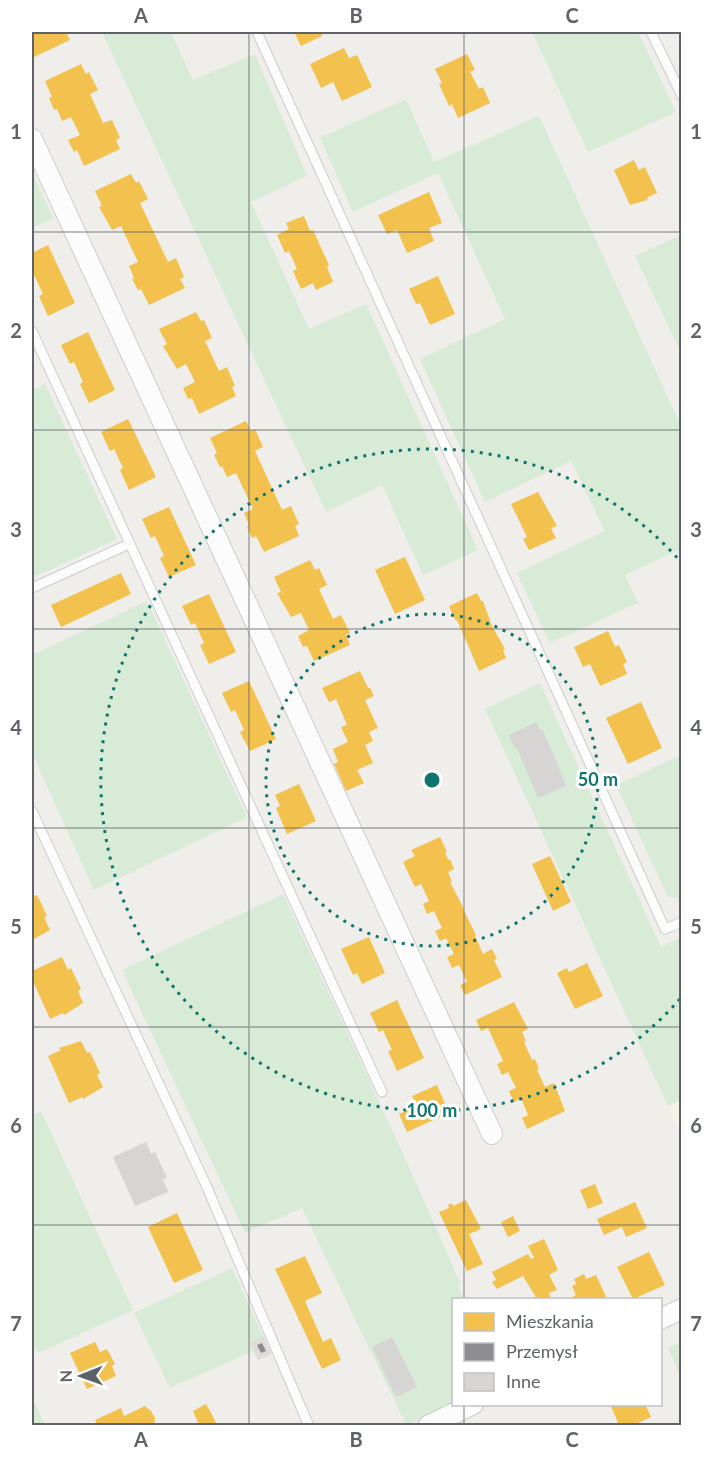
<svg xmlns="http://www.w3.org/2000/svg" width="713" height="1457" font-family="Lato,sans-serif">
<rect width="100%" height="100%" fill="#efeeea"/>
<path fill="#f7f3e4" d="M 681,1100 L 681,1135 L 668,1106 Z"/>
<path fill="#dfddda" d="M 263,1336 L 272,1354 L 258,1360 L 249,1342 Z"/>
<path fill="#d8ebd6" d="M 102,32 L 171,32 L 193,80 L 255,54 L 307,176 L 251,202 L 309,329 L 366,304 L 478,550 L 423,575 L 382,485 L 326,512 Z
M 532,32 L 638,32 L 676,112 L 588,152 Z
M 406,99 L 434,162 L 539,116 L 681,426 L 681,549 L 625,575 L 638,603 L 550,643 L 517,573 L 605,531 L 571,461 L 485,502 L 420,359 L 505,319 L 438,173 L 353,212 L 320,138 Z
M 32,172 L 53,218 L 32,228 Z
M 681,235 L 681,353 L 635,256 Z
M 45,384 L 117,539 L 32,578 L 32,390 Z
M 147,601 L 247,817 L 94,890 L 32,753 L 32,655 Z
M 540,683 L 661,947 L 681,937 L 681,1100 L 668,1106 L 485,709 Z
M 681,755 L 681,899 L 668,897 L 616,785 Z
M 283,894 L 406,1160 L 461,1285 L 458,1286 L 464,1299 L 454,1300 L 453,1403 L 406,1425 L 302,1208 L 245,1233 L 122,970 Z
M 41,1111 L 133,1310 L 38,1353 L 32,1340 L 32,1116 Z
M 232,1268 L 263,1336 L 249,1342 L 253,1351 L 170,1388 L 134,1313 Z
M 681,1342 L 681,1378 L 668,1348 Z
M 32,1397 L 45,1425 L 32,1425 Z"/>
<path fill="#f2c14e" d="M 32,32 L 66,32 L 70,40 L 34,57 L 32,52 Z
M 294,32 L 321,32 L 322,36 L 301,46 Z
M 344,48 L 349,58 L 357,55 L 372,87 L 342,101 L 333,82 L 321,88 L 310,64 Z
M 467,54 L 475,70 L 470,72 L 479,89 L 483,87 L 490,103 L 458,118 L 452,104 L 449,106 L 439,84 L 442,83 L 435,69 Z
M 81,64 L 86,74 L 89,72 L 98,90 L 90,94 L 103,123 L 112,120 L 120,138 L 116,140 L 120,149 L 84,166 L 77,150 L 74,152 L 68,140 L 80,135 L 71,117 L 62,121 L 57,109 L 54,110 L 49,98 L 52,97 L 45,81 Z
M 634,160 L 639,170 L 645,167 L 657,193 L 648,197 L 647,200 L 630,205 L 614,170 Z
M 131,174 L 136,183 L 139,181 L 148,199 L 140,203 L 168,262 L 176,258 L 184,277 L 180,279 L 185,288 L 149,305 L 141,289 L 138,290 L 132,279 L 134,278 L 129,266 L 138,262 L 121,226 L 112,230 L 99,207 L 102,206 L 95,191 Z
M 429,192 L 442,223 L 429,228 L 434,241 L 407,253 L 397,230 L 387,234 L 378,215 Z
M 304,216 L 310,231 L 313,230 L 329,265 L 327,267 L 333,282 L 316,290 L 313,283 L 301,289 L 293,271 L 297,269 L 289,251 L 285,253 L 277,235 L 289,229 L 286,223 Z
M 48,245 L 75,303 L 48,316 L 39,296 L 43,294 L 34,275 L 32,276 L 32,253 Z
M 438,276 L 455,314 L 430,325 L 420,303 L 416,304 L 409,289 Z
M 196,312 L 201,321 L 204,320 L 212,338 L 205,341 L 219,371 L 227,367 L 235,386 L 232,387 L 236,396 L 199,414 L 192,398 L 188,399 L 183,388 L 195,382 L 186,364 L 177,369 L 163,346 L 167,344 L 159,329 Z
M 88,332 L 115,390 L 89,403 L 80,384 L 83,382 L 74,362 L 70,364 L 61,345 Z
M 128,419 L 156,477 L 129,490 L 120,470 L 123,468 L 114,449 L 110,451 L 101,432 Z
M 246,421 L 251,431 L 255,429 L 263,447 L 255,451 L 282,510 L 291,506 L 299,524 L 295,526 L 299,536 L 264,552 L 256,536 L 252,538 L 247,527 L 249,525 L 244,513 L 253,509 L 245,492 L 236,473 L 227,477 L 222,466 L 220,467 L 214,455 L 217,453 L 210,438 Z
M 538,492 L 557,526 L 551,528 L 556,538 L 529,550 L 523,539 L 527,537 L 511,504 Z
M 169,507 L 196,565 L 169,577 L 160,558 L 164,556 L 155,536 L 151,538 L 142,519 Z
M 405,557 L 425,600 L 395,614 L 375,570 Z
M 310,560 L 315,570 L 319,568 L 327,585 L 319,589 L 333,619 L 341,615 L 350,633 L 346,635 L 350,645 L 314,661 L 307,646 L 303,647 L 298,636 L 309,630 L 301,613 L 291,617 L 277,593 L 281,592 L 274,577 Z
M 121,573 L 131,594 L 61,627 L 51,605 Z
M 477,593 L 481,601 L 483,601 L 492,626 L 505,649 L 503,650 L 506,658 L 479,671 L 457,620 L 456,621 L 449,606 Z
M 209,594 L 236,652 L 209,664 L 200,645 L 204,643 L 195,623 L 191,625 L 182,606 Z
M 608,631 L 615,647 L 619,645 L 627,662 L 623,664 L 627,674 L 600,686 L 590,664 L 583,667 L 574,647 Z
M 360,671 L 368,688 L 370,688 L 374,696 L 365,700 L 378,728 L 369,732 L 373,741 L 365,745 L 373,763 L 357,770 L 364,783 L 346,791 L 334,764 L 338,762 L 333,749 L 348,742 L 341,727 L 347,725 L 336,699 L 329,702 L 322,688 Z
M 249,681 L 276,739 L 250,751 L 240,732 L 244,730 L 235,710 L 231,712 L 222,693 Z
M 641,702 L 662,748 L 628,764 L 606,718 Z
M 299,784 L 316,821 L 287,834 L 276,808 L 280,806 L 275,795 Z
M 440,837 L 447,852 L 445,852 L 448,860 L 450,859 L 454,869 L 448,872 L 452,882 L 450,882 L 464,909 L 463,909 L 476,935 L 475,936 L 483,954 L 492,949 L 497,959 L 494,960 L 502,977 L 465,995 L 460,985 L 467,982 L 459,965 L 452,968 L 447,957 L 454,954 L 446,938 L 440,941 L 435,931 L 442,928 L 434,911 L 427,914 L 423,904 L 429,901 L 421,884 L 415,887 L 403,862 L 415,856 L 411,850 Z
M 550,856 L 571,902 L 553,911 L 532,864 Z
M 32,891 L 34,896 L 37,895 L 42,905 L 47,916 L 44,917 L 50,930 L 32,940 Z
M 369,937 L 385,973 L 362,984 L 357,973 L 353,975 L 341,949 Z
M 62,957 L 68,970 L 71,968 L 81,989 L 78,991 L 83,1003 L 64,1015 L 63,1013 L 50,1019 L 32,979 L 32,971 Z
M 587,963 L 603,996 L 575,1009 L 557,973 L 567,968 L 569,972 Z
M 397,1000 L 424,1058 L 397,1071 L 388,1051 L 392,1050 L 383,1030 L 379,1032 L 370,1013 Z
M 514,1002 L 528,1029 L 522,1032 L 526,1041 L 524,1042 L 532,1060 L 535,1059 L 539,1069 L 537,1070 L 545,1087 L 554,1083 L 565,1111 L 527,1129 L 522,1118 L 528,1115 L 521,1098 L 514,1102 L 509,1091 L 516,1088 L 508,1072 L 502,1075 L 497,1064 L 503,1061 L 488,1028 L 481,1031 L 476,1020 Z
M 81,1041 L 87,1053 L 90,1052 L 100,1073 L 97,1075 L 103,1087 L 83,1099 L 82,1097 L 69,1103 L 48,1056 L 61,1050 L 59,1048 Z
M 437,1085 L 449,1113 L 407,1132 L 399,1114 L 417,1106 L 412,1096 Z
M 595,1184 L 603,1203 L 588,1209 L 580,1190 Z
M 466,1200 L 481,1229 L 469,1234 L 483,1264 L 467,1271 L 439,1212 L 449,1208 L 448,1205 L 452,1203 L 453,1206 Z
M 635,1202 L 647,1228 L 626,1237 L 622,1227 L 604,1235 L 597,1219 Z
M 177,1213 L 203,1270 L 174,1283 L 148,1227 Z
M 513,1216 L 520,1231 L 508,1237 L 501,1222 Z
M 544,1239 L 558,1270 L 549,1275 L 557,1290 L 549,1293 L 551,1299 L 537,1299 L 523,1276 L 497,1289 L 492,1282 L 496,1280 L 492,1272 L 528,1254 L 531,1259 L 534,1258 L 528,1246 Z
M 649,1252 L 665,1285 L 633,1299 L 617,1267 Z
M 305,1256 L 322,1293 L 305,1301 L 323,1342 L 331,1338 L 341,1360 L 322,1369 L 275,1269 Z
M 584,1274 L 586,1279 L 596,1275 L 607,1299 L 573,1299 L 572,1297 L 576,1295 L 572,1286 L 576,1284 L 574,1279 Z
M 95,1342 L 100,1352 L 107,1349 L 115,1364 L 112,1366 L 116,1376 L 87,1389 L 70,1353 Z
M 206,1404 L 211,1413 L 217,1425 L 199,1425 L 193,1411 Z
M 610,1404 L 645,1404 L 651,1417 L 633,1425 L 619,1425 Z
M 145,1406 L 151,1411 L 155,1418 L 154,1425 L 97,1425 L 95,1420 L 121,1408 L 124,1416 Z"/>
<path fill="#8d8d92" d="M 262,1343 L 266,1351 L 261,1353 L 257,1345 Z"/>
<path fill="#d6d5d3" d="M 536,722 L 540,730 L 542,729 L 553,753 L 566,786 L 538,798 L 517,748 L 515,749 L 509,735 Z
M 146,1142 L 151,1154 L 155,1152 L 167,1178 L 163,1179 L 168,1192 L 135,1206 L 113,1157 Z
M 392,1337 L 417,1387 L 396,1397 L 372,1347 Z"/>
<g fill="none" stroke-linecap="round" stroke-linejoin="round">
<g stroke="#cbcccc" stroke-width="11">
<path id="service" d="M 257,32 L 665,929 L 682,922
M 651,32 L 682,96
M 32,331 L 382,1092
M 32,588 L 129,544
M 32,811 L 206,1185 L 309,1426"/>
</g>
<g stroke="#cbcccc" stroke-width="22">
<path id="minor" d="M 32,139 L 492,1134
M 660,1319 L 682,1309
M 428,1426 L 473,1404"/>
</g>
<use href="#service" stroke="#fdfcfc" stroke-width="9"/>
<use href="#minor" stroke="#fdfcfc" stroke-width="20"/>
</g>
<path fill="none" stroke="#5f6368" stroke-width="1.5" stroke-opacity="0.55" d="M 249,32 L 249,1426M 464,32 L 464,1300M 32,232 L 682,232M 32,430 L 682,430M 32,629 L 682,629M 32,828 L 682,828M 32,1027 L 682,1027M 32,1225 L 682,1225M 464,1404 L 464,1426"/>
<g fill="none" stroke="#0f766e" stroke-width="3" stroke-dasharray="3 6">
<circle cx="432" cy="780" r="166"/>
<path d="M680 999A331 331 0 1 1 680 561"/>
</g>
<circle cx="432" cy="780" r="9" fill="#0f766e" stroke="#fff" stroke-width="3"/>
<g font-size="18" text-anchor="middle" font-weight="bold" fill="#0f766e" stroke="#fff" stroke-width="6" stroke-linejoin="round" paint-order="stroke">
<text x="598" y="786">50 m</text>
<text x="432" y="1117">100 m</text>
</g>
<rect width="713" height="1457" fill="none" stroke="#ffffff" stroke-width="66"/>
<rect x="452" y="1298" width="210" height="108" fill="#ffffff" stroke="#bfc1c3" stroke-width="1.5"/>
<rect x="464" y="1313" width="30" height="18" fill="#f2c14e" stroke="#bfc1c3" stroke-width="1.5"/>
<text x="506" y="1328" font-size="18" fill="#5f6368">Mieszkania</text>
<rect x="464" y="1343" width="30" height="18" fill="#8d8d92" stroke="#bfc1c3" stroke-width="1.5"/>
<text x="506" y="1358" font-size="18" fill="#5f6368">Przemysł</text>
<rect x="464" y="1373" width="30" height="18" fill="#d6d5d3" stroke="#bfc1c3" stroke-width="1.5"/>
<text x="506" y="1388" font-size="18" fill="#5f6368">Inne</text>
<g transform="translate(81 1376) rotate(269)" stroke="#ffffff" stroke-width="4.5" paint-order="stroke">
<path d="M0-4.5L10 22L0 15L-10 22Z" fill="#5f6368"/>
<text y="-9" font-size="16" font-weight="bold" text-anchor="middle" fill="#5f6368">N</text>
</g>
<rect x="33" y="33" width="647" height="1391" fill="none" stroke="#5f6368" stroke-width="2"/>
<g font-size="20" text-anchor="middle" font-weight="bold" fill="#5f6368">
<text x="141" y="23">A</text>
<text x="356" y="23">B</text>
<text x="572" y="23">C</text>
<text x="16" y="139">1</text>
<text x="696" y="139">1</text>
<text x="16" y="338">2</text>
<text x="696" y="338">2</text>
<text x="16" y="537">3</text>
<text x="696" y="537">3</text>
<text x="16" y="735">4</text>
<text x="696" y="735">4</text>
<text x="16" y="934">5</text>
<text x="696" y="934">5</text>
<text x="16" y="1133">6</text>
<text x="696" y="1133">6</text>
<text x="16" y="1331">7</text>
<text x="696" y="1331">7</text>
<text x="141" y="1447">A</text>
<text x="356" y="1447">B</text>
<text x="572" y="1447">C</text>
</g>
</svg>
